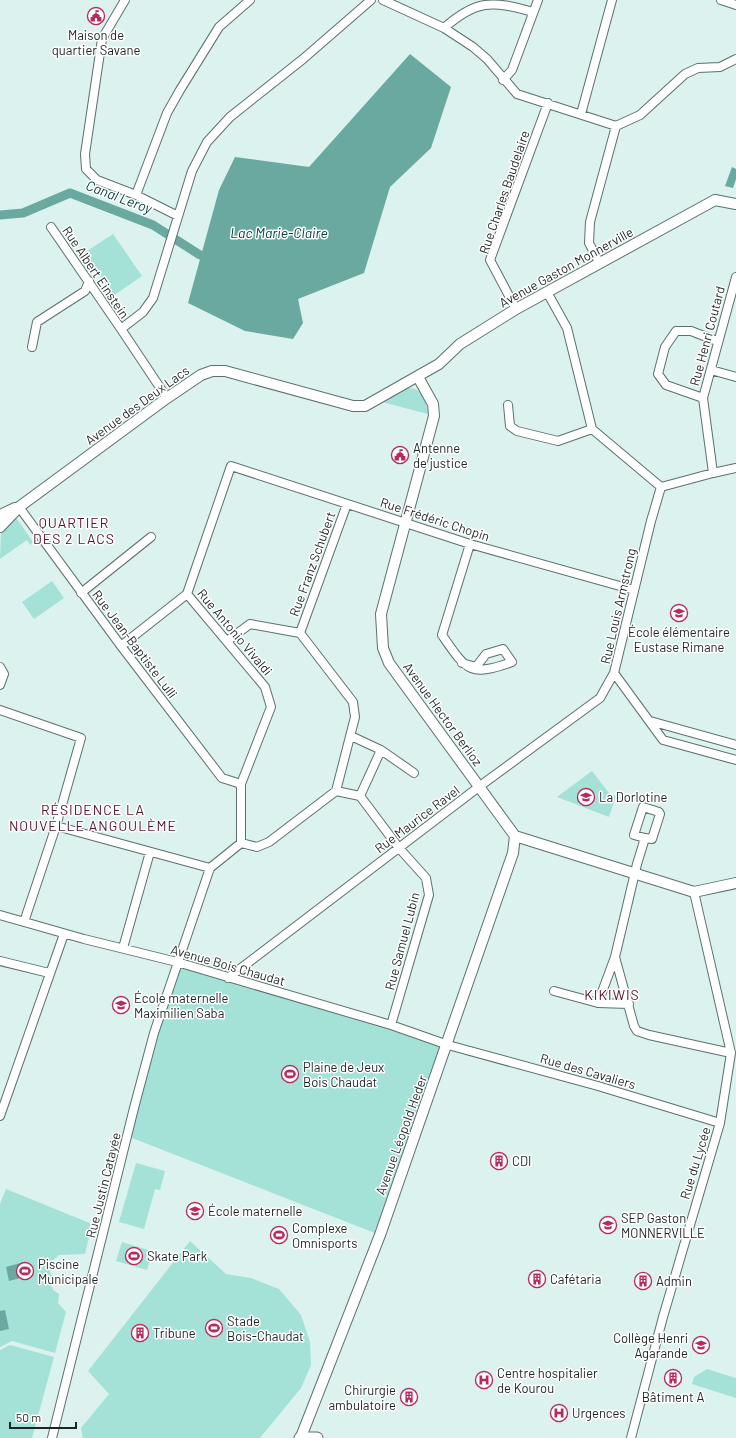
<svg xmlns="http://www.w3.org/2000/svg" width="736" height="1438" font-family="Barlow,sans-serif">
<rect width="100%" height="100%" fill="#dcf2ee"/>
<path fill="#a4e1d7" d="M 113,234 L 142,276 L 113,296 L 84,253 Z
M 407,388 C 422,387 426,400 428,414 L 382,402 Z
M 15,516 L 33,542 L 30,545 L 27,540 L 0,559 L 1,531 Z
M 52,581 L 64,598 L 34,619 L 22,602 Z
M 592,771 L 609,793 L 616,796 L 609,817 L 557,797 Z
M 177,962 L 448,1045 L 380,1235 L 127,1136 Z
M 136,1163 L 165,1171 L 160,1190 L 155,1189 L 144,1229 L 119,1222 Z
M 6,1189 L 92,1224 L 85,1254 L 59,1255 L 49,1264 L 51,1275 L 55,1276 L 51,1284 L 53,1290 L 59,1294 L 58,1303 L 66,1312 L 55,1353 L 12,1341 L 0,1347 L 0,1204 Z
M 190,1241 L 226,1274 L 251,1278 L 279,1289 L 301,1315 L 310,1342 L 311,1365 L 301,1388 L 260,1438 L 83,1438 L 81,1428 L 109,1394 L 88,1371 Z
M 122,1242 L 152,1251 L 147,1270 L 116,1261 Z
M 10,1345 L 54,1357 L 32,1438 L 0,1438 L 0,1350 Z
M 707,1369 L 736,1378 L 736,1398 L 692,1384 L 694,1377 Z"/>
<path fill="#6aa99f" d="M 410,54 L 451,87 L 431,148 L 390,187 L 364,273 L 298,299 L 303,323 L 293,339 L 245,331 L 188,303 L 219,190 L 235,157 L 309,167 Z
M 732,167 L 736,169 L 736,179 L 733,188 L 725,186 Z
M 24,1262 L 28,1276 L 9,1281 L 6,1267 Z
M 5,1310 L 9,1329 L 0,1331 L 0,1311 Z"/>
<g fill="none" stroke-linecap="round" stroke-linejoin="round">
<path stroke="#6aa99f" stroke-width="9" d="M 0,215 L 23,213 L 70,193 L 153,225 L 200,255"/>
<g stroke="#5c706d" stroke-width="10">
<path id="minor" d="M 125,0 L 102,39 L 85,154 L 86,169 L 97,180 L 136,195 L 178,216
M 383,0 L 444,28 L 473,47 L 487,59 L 517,94 L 616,126 L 640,115 L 685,74 L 698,68 L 720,67 L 736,59
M 721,0 L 736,5
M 444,28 C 476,0 491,0 533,12
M 503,80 L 512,70 L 538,0
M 581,114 L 612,0
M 136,195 L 167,113 L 180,90 L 219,27 L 250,0
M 51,227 L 121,329
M 599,262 L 589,243 L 590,222 L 616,126
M 547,292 L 567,328 L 592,429 L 661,487 L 713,473 L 736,468
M 516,309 L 490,260 L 548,103
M 32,347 L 37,322 L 85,291 L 89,281
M 711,370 L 736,377
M 167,398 L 121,329 L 143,312 L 153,298 L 192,171 L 207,142 L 230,117 L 303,59 L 371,0
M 703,398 L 666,385 L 658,374 L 665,347 L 676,331 L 691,331 L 717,341
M 508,405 L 510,426 L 517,431 L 558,441 L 592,429
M 713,473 L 703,398 L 736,277
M 661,487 L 651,521 L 614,673 L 663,740 L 736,760
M 19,507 L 121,646 L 222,778 L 241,784
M 81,593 L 151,537
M 300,633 L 347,504
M 227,641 L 250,624 L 300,633 L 353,702 L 355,717 L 336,791 L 269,842 L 257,847 L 241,843
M 121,646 L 187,594
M 462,663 L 476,667 L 486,654 L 503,649 L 512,662 C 469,677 467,671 442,635 L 470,544
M 0,667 L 4,674 L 0,685
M 0,710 L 81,738 L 56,826 L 24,922
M 650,721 L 736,745
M 351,736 L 381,750 L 360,796
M 381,750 L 414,773
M 336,791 L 360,796 L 399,848 L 426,878 L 429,895 L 391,1025
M 56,826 L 210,868
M 645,838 L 634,835 L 643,807 L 659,812 L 660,814 L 652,839 L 645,838 L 637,864 L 615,957 L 634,1026 L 637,1031 L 649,1035 L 731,1053
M 0,915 L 84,939 L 177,962 L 391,1025 L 448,1045 L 598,1086 L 720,1123
M 123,948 L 150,852
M 615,957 L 598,1003 L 629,1004
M 0,961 L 49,973
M 228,978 L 480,786 L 600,698 L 614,673
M 554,991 L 598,1003
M 0,1116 L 64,934
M 52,1438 L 134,1108 L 154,1033 L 210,868 L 241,843 L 241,784 L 271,707 L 265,687 L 187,594 L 231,466 L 470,544 L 634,590
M 631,1438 L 663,1317 L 720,1123 L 731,1053 L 694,892"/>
</g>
<g stroke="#5c706d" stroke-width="12">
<path id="tertiary" d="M 418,377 L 433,404 L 434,416 L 381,614 L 383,648 L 389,663 L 515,836 L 694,892 L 736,883
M 0,515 L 15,508
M 0,527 L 19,507 L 167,398 L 201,375 L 212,371 L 225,371 L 353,406 L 365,406 L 439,364 L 460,344 L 516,309 L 715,200 L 736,204
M 301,1437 L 380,1235 L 513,853 L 515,836"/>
</g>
<g stroke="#5c706d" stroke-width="13">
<path id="secondary" d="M 300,1438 L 317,1438"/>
</g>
<use href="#minor" stroke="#fff" stroke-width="8"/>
<use href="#tertiary" stroke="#fff" stroke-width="10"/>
<use href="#secondary" stroke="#fff" stroke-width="11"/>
</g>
<defs>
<g id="civic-ring" transform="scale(0.9)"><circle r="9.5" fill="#fff" stroke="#b82a5c" stroke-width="1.5"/><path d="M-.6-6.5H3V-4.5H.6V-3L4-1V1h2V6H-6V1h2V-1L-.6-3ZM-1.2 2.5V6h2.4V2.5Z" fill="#b82a5c"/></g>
<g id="school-ring" transform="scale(0.9)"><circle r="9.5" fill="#fff" stroke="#b82a5c" stroke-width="1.5"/><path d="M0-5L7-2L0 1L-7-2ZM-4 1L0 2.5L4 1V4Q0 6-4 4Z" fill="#b82a5c"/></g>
<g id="stadium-ring" transform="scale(0.9)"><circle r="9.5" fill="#fff" stroke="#b82a5c" stroke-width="1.5"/><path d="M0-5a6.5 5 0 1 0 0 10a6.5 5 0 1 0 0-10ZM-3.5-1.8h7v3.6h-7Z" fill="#b82a5c"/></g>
<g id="building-ring" transform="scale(0.9)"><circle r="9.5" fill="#fff" stroke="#b82a5c" stroke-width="1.5"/><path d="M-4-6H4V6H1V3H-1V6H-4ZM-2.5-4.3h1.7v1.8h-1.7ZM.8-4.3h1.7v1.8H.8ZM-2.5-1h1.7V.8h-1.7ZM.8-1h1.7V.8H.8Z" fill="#b82a5c"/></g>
<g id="hospital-ring" transform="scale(0.9)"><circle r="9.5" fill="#fff" stroke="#b82a5c" stroke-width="1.5"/><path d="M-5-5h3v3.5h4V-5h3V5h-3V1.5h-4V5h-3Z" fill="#b82a5c"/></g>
</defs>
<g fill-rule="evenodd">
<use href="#civic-ring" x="96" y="16"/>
<use href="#civic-ring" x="400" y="455"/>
<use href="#school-ring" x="679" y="613"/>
<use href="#school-ring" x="586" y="797"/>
<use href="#school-ring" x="121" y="1005"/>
<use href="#stadium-ring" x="290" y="1074"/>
<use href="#building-ring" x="499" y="1161"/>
<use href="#school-ring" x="195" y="1211"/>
<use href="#school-ring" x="608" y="1225"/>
<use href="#stadium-ring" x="279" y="1235"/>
<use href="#stadium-ring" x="134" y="1256"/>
<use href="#stadium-ring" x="25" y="1271"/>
<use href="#building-ring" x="537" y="1279"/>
<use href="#building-ring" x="643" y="1281"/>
<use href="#stadium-ring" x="214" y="1328"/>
<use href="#building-ring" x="140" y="1333"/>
<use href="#school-ring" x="701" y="1345"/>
<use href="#building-ring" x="673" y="1378"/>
<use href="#hospital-ring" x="484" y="1380"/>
<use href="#building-ring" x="409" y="1397"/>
<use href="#hospital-ring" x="559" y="1413"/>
</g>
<g text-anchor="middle" stroke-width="3" stroke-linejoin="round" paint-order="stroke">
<g font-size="13" fill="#1d2524" stroke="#fff" text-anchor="start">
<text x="96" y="40" text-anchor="middle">Maison de<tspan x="96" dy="15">quartier Savane</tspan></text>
<text x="413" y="453">Antenne<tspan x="413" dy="15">de justice</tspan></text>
<text x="679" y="637" text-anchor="middle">École élémentaire<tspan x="679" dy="15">Eustase Rimane</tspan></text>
<text x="599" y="802">La Dorlotine</text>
<text x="134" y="1003">École maternelle<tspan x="134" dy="15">Maximilien Saba</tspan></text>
<text x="303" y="1072">Plaine de Jeux<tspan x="303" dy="15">Bois Chaudat</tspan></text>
<text x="512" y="1166">CDI</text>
<text x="208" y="1216">École maternelle</text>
<text x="621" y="1223">SEP Gaston<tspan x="621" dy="15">MONNERVILLE</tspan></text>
<text x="292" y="1233">Complexe<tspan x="292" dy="15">Omnisports</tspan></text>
<text x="147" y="1261">Skate Park</text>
<text x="38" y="1269">Piscine<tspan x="38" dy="15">Municipale</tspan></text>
<text x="550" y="1284">Cafétaria</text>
<text x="656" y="1286">Admin</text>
<text x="227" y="1326">Stade<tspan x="227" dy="15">Bois-Chaudat</tspan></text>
<text x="153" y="1338">Tribune</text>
<text x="688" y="1343" text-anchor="end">Collège Henri<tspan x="688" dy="15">Agarande</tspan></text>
<text x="497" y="1378">Centre hospitalier<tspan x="497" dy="15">de Kourou</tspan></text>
<text x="396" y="1395" text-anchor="end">Chirurgie<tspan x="396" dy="15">ambulatoire</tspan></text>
<text x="673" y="1402" text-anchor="middle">Bâtiment A</text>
<text x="572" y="1418">Urgences</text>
</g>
<g font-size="13" fill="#1d2524" stroke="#fff">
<text transform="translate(504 192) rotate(-71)" y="5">Rue Charles Baudelaire</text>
<text transform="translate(566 267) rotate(-29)" y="5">Avenue Gaston Monnerville</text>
<text transform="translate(96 272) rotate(56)" y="5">Rue Albert Einstein</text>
<text transform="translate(707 336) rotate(-75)" y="5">Rue Henri Coutard</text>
<text transform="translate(137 405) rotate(-36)" y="5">Avenue des Deux Lacs</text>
<text transform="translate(435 519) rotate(18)" y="5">Rue Frédéric Chopin</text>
<text transform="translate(312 564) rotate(-70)" y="5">Rue Franz Schubert</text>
<text transform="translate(618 606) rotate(-77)" y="5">Rue Louis Armstrong</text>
<text transform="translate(235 632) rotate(50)" y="5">Rue Antonio Vivaldi</text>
<text transform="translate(135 644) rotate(53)" y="5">Rue Jean-Baptiste Lulli</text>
<text transform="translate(443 714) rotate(54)" y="5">Avenue Hector Berlioz</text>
<text transform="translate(417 819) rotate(-37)" y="5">Rue Maurice Ravel</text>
<text transform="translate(402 941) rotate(-75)" y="5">Rue Samuel Lubin</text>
<text transform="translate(228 965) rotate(16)" y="5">Avenue Bois Chaudat</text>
<text transform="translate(588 1071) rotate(16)" y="5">Rue des Cavaliers</text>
<text transform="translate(401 1135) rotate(-70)" y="5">Avenue Léopold Heder</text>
<text transform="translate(695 1163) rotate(-73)" y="5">Rue du Lycée</text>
<text transform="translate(103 1185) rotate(-76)" y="5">Rue Justin Catayée</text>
</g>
<g font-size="14" font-style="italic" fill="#04413b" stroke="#fff">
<text transform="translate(119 197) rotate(21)" y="5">Canal Leroy</text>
<text x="279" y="238">Lac Marie-Claire</text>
</g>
<g font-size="14" letter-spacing="1" fill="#561229" stroke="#fff">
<text x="74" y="528">QUARTIER<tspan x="74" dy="16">DES 2 LACS</tspan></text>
<text x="93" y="815">RÉSIDENCE LA<tspan x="93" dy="16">NOUVELLE ANGOULÈME</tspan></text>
<text x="612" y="1000">KIKIWIS</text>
</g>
</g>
<path d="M10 1422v6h66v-6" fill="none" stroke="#1d2524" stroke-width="2"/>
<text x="16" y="1422" font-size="12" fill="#1d2524" stroke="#ffffff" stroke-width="3" paint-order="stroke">50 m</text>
</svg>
